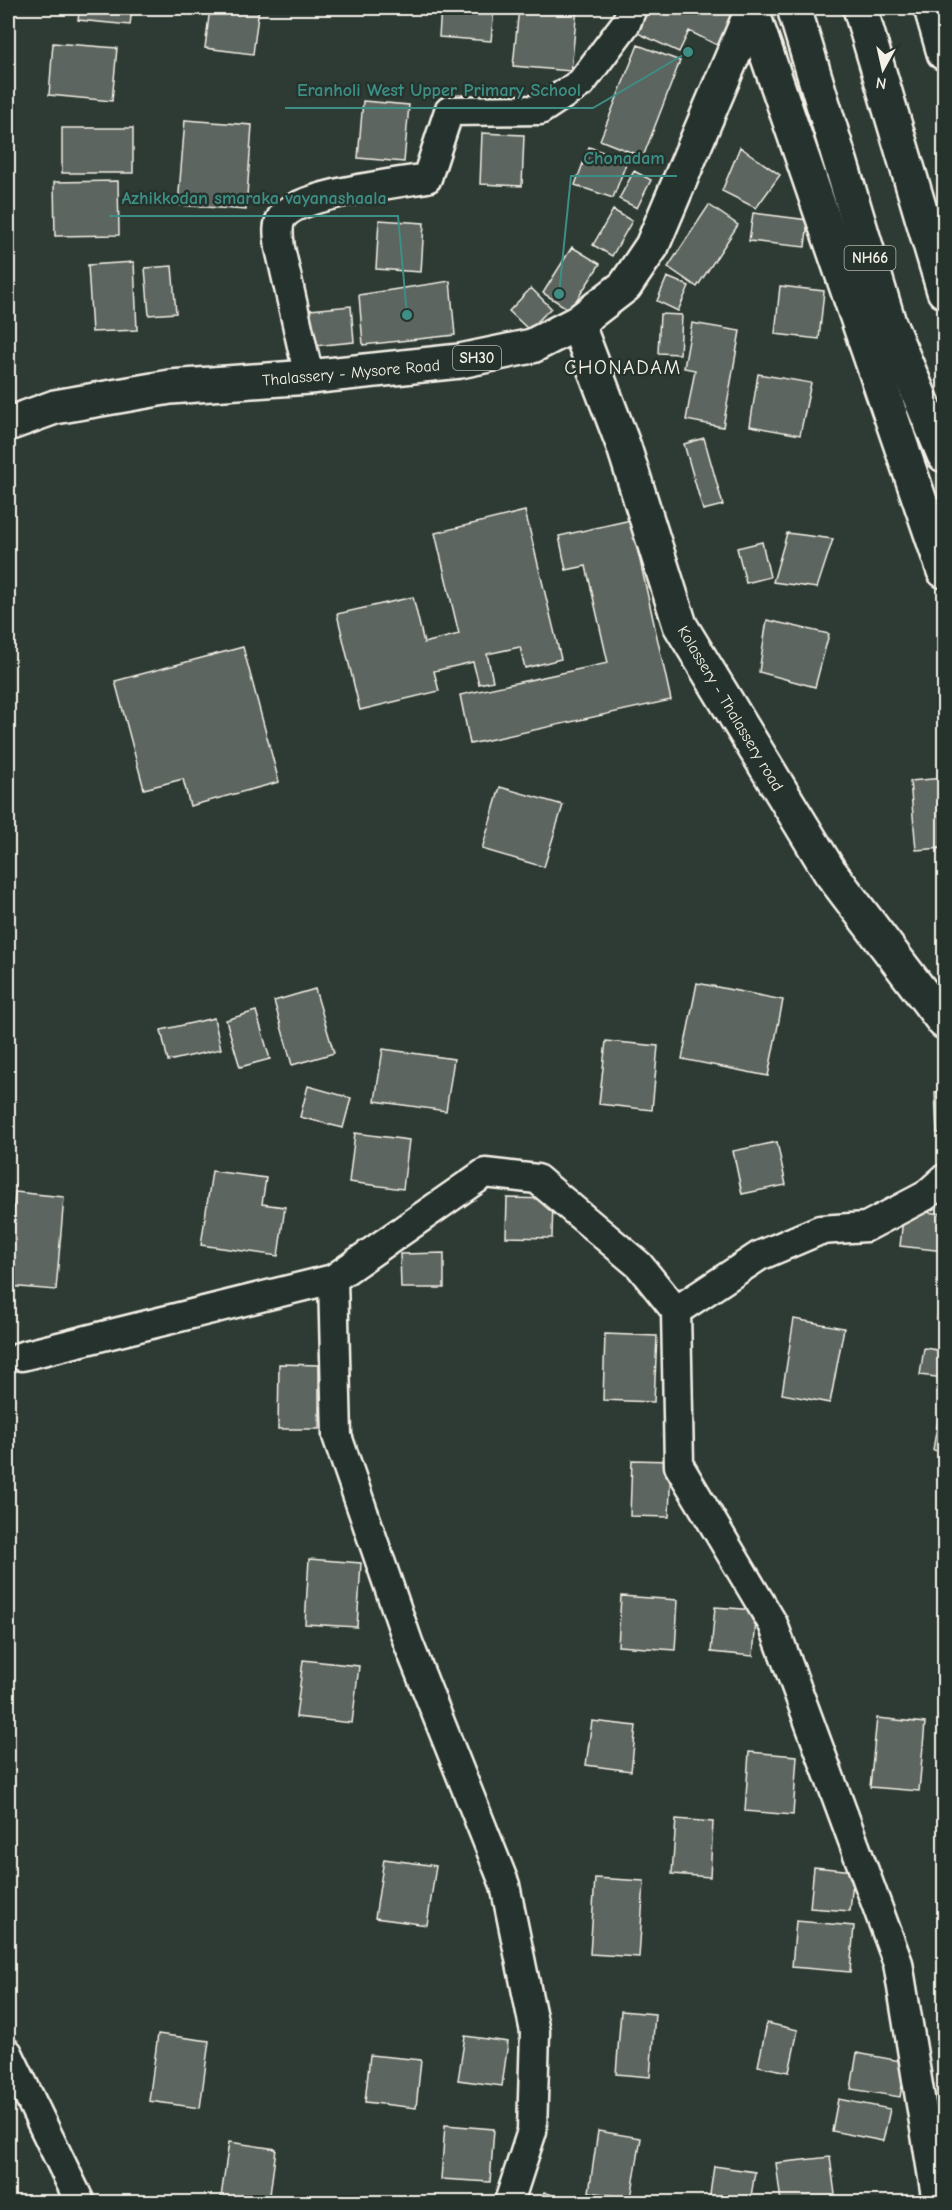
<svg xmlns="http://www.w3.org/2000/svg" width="952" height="2210" font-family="'Comic Neue',sans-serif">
<rect width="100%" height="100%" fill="#2e3b34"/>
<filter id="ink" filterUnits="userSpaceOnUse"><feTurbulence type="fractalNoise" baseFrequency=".0167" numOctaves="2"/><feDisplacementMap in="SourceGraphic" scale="12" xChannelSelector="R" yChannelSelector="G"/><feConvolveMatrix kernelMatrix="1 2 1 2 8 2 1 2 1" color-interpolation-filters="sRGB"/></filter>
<g filter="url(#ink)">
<path fill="#5c655e" stroke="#f4f1e8" stroke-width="1.5" d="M 80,8 L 132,8 L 130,25 L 78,20 Z
M 210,8 L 259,8 L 253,54 L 205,48 Z
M 441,8 L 494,8 L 491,41 L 439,37 Z
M 519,8 L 577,8 L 571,71 L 513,66 Z
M 644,8 L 738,8 L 719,46 L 689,31 L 679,52 L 633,31 Z
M 53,43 L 117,48 L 112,101 L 49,95 Z
M 638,45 L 680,61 L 643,157 L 600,140 Z
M 363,101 L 409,105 L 404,162 L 358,158 Z
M 185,120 L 252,125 L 246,210 L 178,205 Z
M 62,128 L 133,128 L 133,173 L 62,173 Z
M 482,133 L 524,135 L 522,186 L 480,184 Z
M 589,147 L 627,161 L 613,198 L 575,185 Z
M 740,147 L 780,175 L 756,208 L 722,191 Z
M 634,171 L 651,180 L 637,208 L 619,199 Z
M 118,181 L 119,235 L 55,236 L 54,182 Z
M 709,205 L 738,225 L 697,287 L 668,267 Z
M 613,210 L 632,221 L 612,256 L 593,245 Z
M 753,213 L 808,220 L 805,247 L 749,241 Z
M 379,220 L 424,223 L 421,272 L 376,269 Z
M 572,247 L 600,264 L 570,310 L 543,293 Z
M 134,262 L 137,330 L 92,332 L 88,265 Z
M 172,266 L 176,313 L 149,315 L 145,268 Z
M 667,277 L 689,286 L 678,311 L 657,301 Z
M 450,281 L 455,335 L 363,345 L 359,295 Z
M 780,286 L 824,291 L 819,339 L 775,334 Z
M 531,288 L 551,308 L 529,330 L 509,311 Z
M 351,306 L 354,342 L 314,346 L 310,310 Z
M 660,314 L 682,315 L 680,354 L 658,353 Z
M 692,323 L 740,331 L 723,427 L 686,420 L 695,370 L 684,368 Z
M 758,374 L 811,383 L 800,435 L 750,426 Z
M 704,438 L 723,505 L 703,510 L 684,444 Z
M 525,511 L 561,659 L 525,668 L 520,647 L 487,654 L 493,681 L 479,684 L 473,662 L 434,671 L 439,691 L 360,710 L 337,614 L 413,597 L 424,643 L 459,634 L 435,533 Z
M 631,520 L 671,700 L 470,744 L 460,695 L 608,663 L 586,566 L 566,570 L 559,536 Z
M 787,533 L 833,539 L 817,588 L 773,582 Z
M 762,542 L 770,577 L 746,583 L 737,548 Z
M 767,620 L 829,634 L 815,687 L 759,672 Z
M 243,647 L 279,782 L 190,806 L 183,779 L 144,789 L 115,681 Z
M 944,778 L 944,848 L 916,850 L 910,781 Z
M 500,787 L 563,805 L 544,867 L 482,849 Z
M 697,983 L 783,1000 L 768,1076 L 682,1059 Z
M 315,989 L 334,1053 L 292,1065 L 274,1001 Z
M 256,1011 L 270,1059 L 240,1067 L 226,1020 Z
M 214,1018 L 221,1049 L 168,1061 L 161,1030 Z
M 606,1041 L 658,1046 L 652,1110 L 599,1104 Z
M 383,1049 L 454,1059 L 446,1111 L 375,1101 Z
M 308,1086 L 351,1098 L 343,1128 L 300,1117 Z
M 944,1091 L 944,1133 L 937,1133 L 935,1092 Z
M 355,1133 L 409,1140 L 403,1189 L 349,1182 Z
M 777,1142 L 786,1185 L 742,1194 L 733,1151 Z
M 212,1171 L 266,1178 L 262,1204 L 285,1207 L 278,1256 L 201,1245 Z
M 15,1192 L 64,1197 L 56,1290 L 8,1286 Z
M 507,1198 L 553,1199 L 552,1238 L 506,1237 Z
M 904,1210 L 944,1214 L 944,1251 L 900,1246 Z
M 444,1253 L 444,1288 L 401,1288 L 400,1254 Z
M 942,1283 L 944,1284 L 944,1320 L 937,1319 Z
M 794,1319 L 844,1328 L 830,1403 L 782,1394 Z
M 605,1334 L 657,1336 L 654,1402 L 603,1400 Z
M 924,1348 L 944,1351 L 944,1378 L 920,1375 Z
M 279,1364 L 319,1365 L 319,1429 L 278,1429 Z
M 939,1414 L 944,1415 L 944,1452 L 933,1450 Z
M 632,1460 L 671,1461 L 669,1517 L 630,1516 Z
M 309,1559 L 361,1563 L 357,1627 L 305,1624 Z
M 621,1596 L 678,1600 L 675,1650 L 618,1646 Z
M 715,1607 L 757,1610 L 753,1656 L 711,1652 Z
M 303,1660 L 359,1666 L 352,1723 L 296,1717 Z
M 877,1718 L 925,1723 L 919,1791 L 870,1787 Z
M 592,1721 L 636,1726 L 631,1771 L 586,1765 Z
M 749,1752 L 797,1756 L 793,1815 L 745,1811 Z
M 676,1819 L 713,1822 L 710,1877 L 672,1874 Z
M 384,1859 L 436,1866 L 427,1925 L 375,1918 Z
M 814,1867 L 854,1871 L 850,1911 L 810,1908 Z
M 595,1878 L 644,1881 L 639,1957 L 590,1954 Z
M 796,1921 L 854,1926 L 850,1972 L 792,1967 Z
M 621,2011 L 655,2014 L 650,2077 L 616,2074 Z
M 767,2023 L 798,2030 L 789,2072 L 758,2066 Z
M 158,2034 L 209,2041 L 200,2108 L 149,2101 Z
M 465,2036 L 508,2042 L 502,2086 L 458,2080 Z
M 857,2053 L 906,2062 L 900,2097 L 851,2089 Z
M 370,2055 L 421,2060 L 416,2108 L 365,2102 Z
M 838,2099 L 890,2109 L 883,2141 L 832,2131 Z
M 445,2125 L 494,2129 L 490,2182 L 441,2179 Z
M 598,2131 L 641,2138 L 631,2198 L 589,2192 Z
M 229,2142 L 276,2149 L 269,2202 L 221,2197 Z
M 830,2157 L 836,2202 L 781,2202 L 776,2163 Z
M 714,2166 L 755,2172 L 750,2202 L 709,2202 Z
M 544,2192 L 572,2202 L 540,2202 Z"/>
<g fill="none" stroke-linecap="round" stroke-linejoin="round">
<g stroke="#f4f1e8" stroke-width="33">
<path id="minor" d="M 309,377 L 280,248 C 279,238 276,226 282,217 C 299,194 397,183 427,178 L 449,111 L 540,110 L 581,83 L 626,23 L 632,8
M 333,1279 L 337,1436 L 409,1645 L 505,1885 L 535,2032 L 532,2131 L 509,2202
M 676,1311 L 759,1256 L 820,1230 L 866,1227 L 925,1196 L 944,1179
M 22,1356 L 333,1279 L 485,1173 L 537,1179 L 639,1265 L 676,1311 L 679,1466 L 773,1624 L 898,1963 L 937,2202
M 8,2053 L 80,2202"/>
</g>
<g stroke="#f4f1e8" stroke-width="38">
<path id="tertiary" d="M 751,8 L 944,571
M 931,8 L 944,53"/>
</g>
<g stroke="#f4f1e8" stroke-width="38">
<path id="secondary" d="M 577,323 L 624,447 L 680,625 L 830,872 L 944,1022"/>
</g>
<g stroke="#f4f1e8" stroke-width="38">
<path id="primary" d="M 8,424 L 55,407 L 170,387 L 309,377 L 460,361 L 532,346 L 577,323 L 625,286 L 652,246 L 753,8"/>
</g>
<g stroke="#f4f1e8" stroke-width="38">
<path id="trunk" d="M 794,8 L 889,323 L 944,455
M 860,8 L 944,291"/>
</g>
<use href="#minor" stroke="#26332d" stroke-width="28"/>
<use href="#tertiary" stroke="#26332d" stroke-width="33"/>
<use href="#secondary" stroke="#26332d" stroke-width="33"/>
<use href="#primary" stroke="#26332d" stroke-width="33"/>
<use href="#trunk" stroke="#26332d" stroke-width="33"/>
</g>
</g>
<g text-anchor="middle" stroke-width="5" stroke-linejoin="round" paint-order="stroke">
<g fill="#26332d" stroke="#b6b8b0" stroke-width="1.5">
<rect x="844.5" y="246" width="51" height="24" rx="4.5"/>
<rect x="453" y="346" width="48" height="24" rx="4.5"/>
</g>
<g font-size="15" font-weight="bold" fill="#f4f1e8">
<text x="870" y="263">NH66</text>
<text x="477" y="363">SH30</text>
</g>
<g font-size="16" fill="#f4f1e8" stroke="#26332d">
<text transform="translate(351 372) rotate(-5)" y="6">Thalassery - Mysore Road</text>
<text transform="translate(731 708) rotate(59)" y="6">Kolassery - Thalassery road</text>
</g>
<g font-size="20" letter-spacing="1.5" fill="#f4f1e8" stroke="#26332d">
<text x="623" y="374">CHONADAM</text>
</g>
</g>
<path fill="none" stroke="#3d8f86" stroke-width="2" d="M688 52L593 108H285M559 294L571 176H677M407 315L398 216H109"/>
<g fill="#3d8f86" stroke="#26332d" stroke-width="2">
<circle cx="688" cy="52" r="6"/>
<circle cx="559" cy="294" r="6"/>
<circle cx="407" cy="315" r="6"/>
</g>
<g font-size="18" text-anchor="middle" font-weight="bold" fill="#3d8f86" stroke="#26332d" stroke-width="5" stroke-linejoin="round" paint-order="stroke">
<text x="439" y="96">Eranholi West Upper Primary School</text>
<text x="624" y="164">Chonadam</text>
<text x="254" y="204">Azhikkodan smaraka vayanashaala</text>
</g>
<rect width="952" height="2210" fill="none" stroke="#26332d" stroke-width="30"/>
<rect x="15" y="15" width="922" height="2180" fill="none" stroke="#f4f1e8" stroke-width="2" filter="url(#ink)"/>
<g transform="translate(883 69) rotate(188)" stroke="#26332d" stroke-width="4.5" paint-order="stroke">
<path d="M0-4.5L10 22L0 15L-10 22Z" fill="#f4f1e8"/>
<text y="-9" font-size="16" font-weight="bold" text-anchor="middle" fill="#f4f1e8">N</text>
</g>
</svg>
